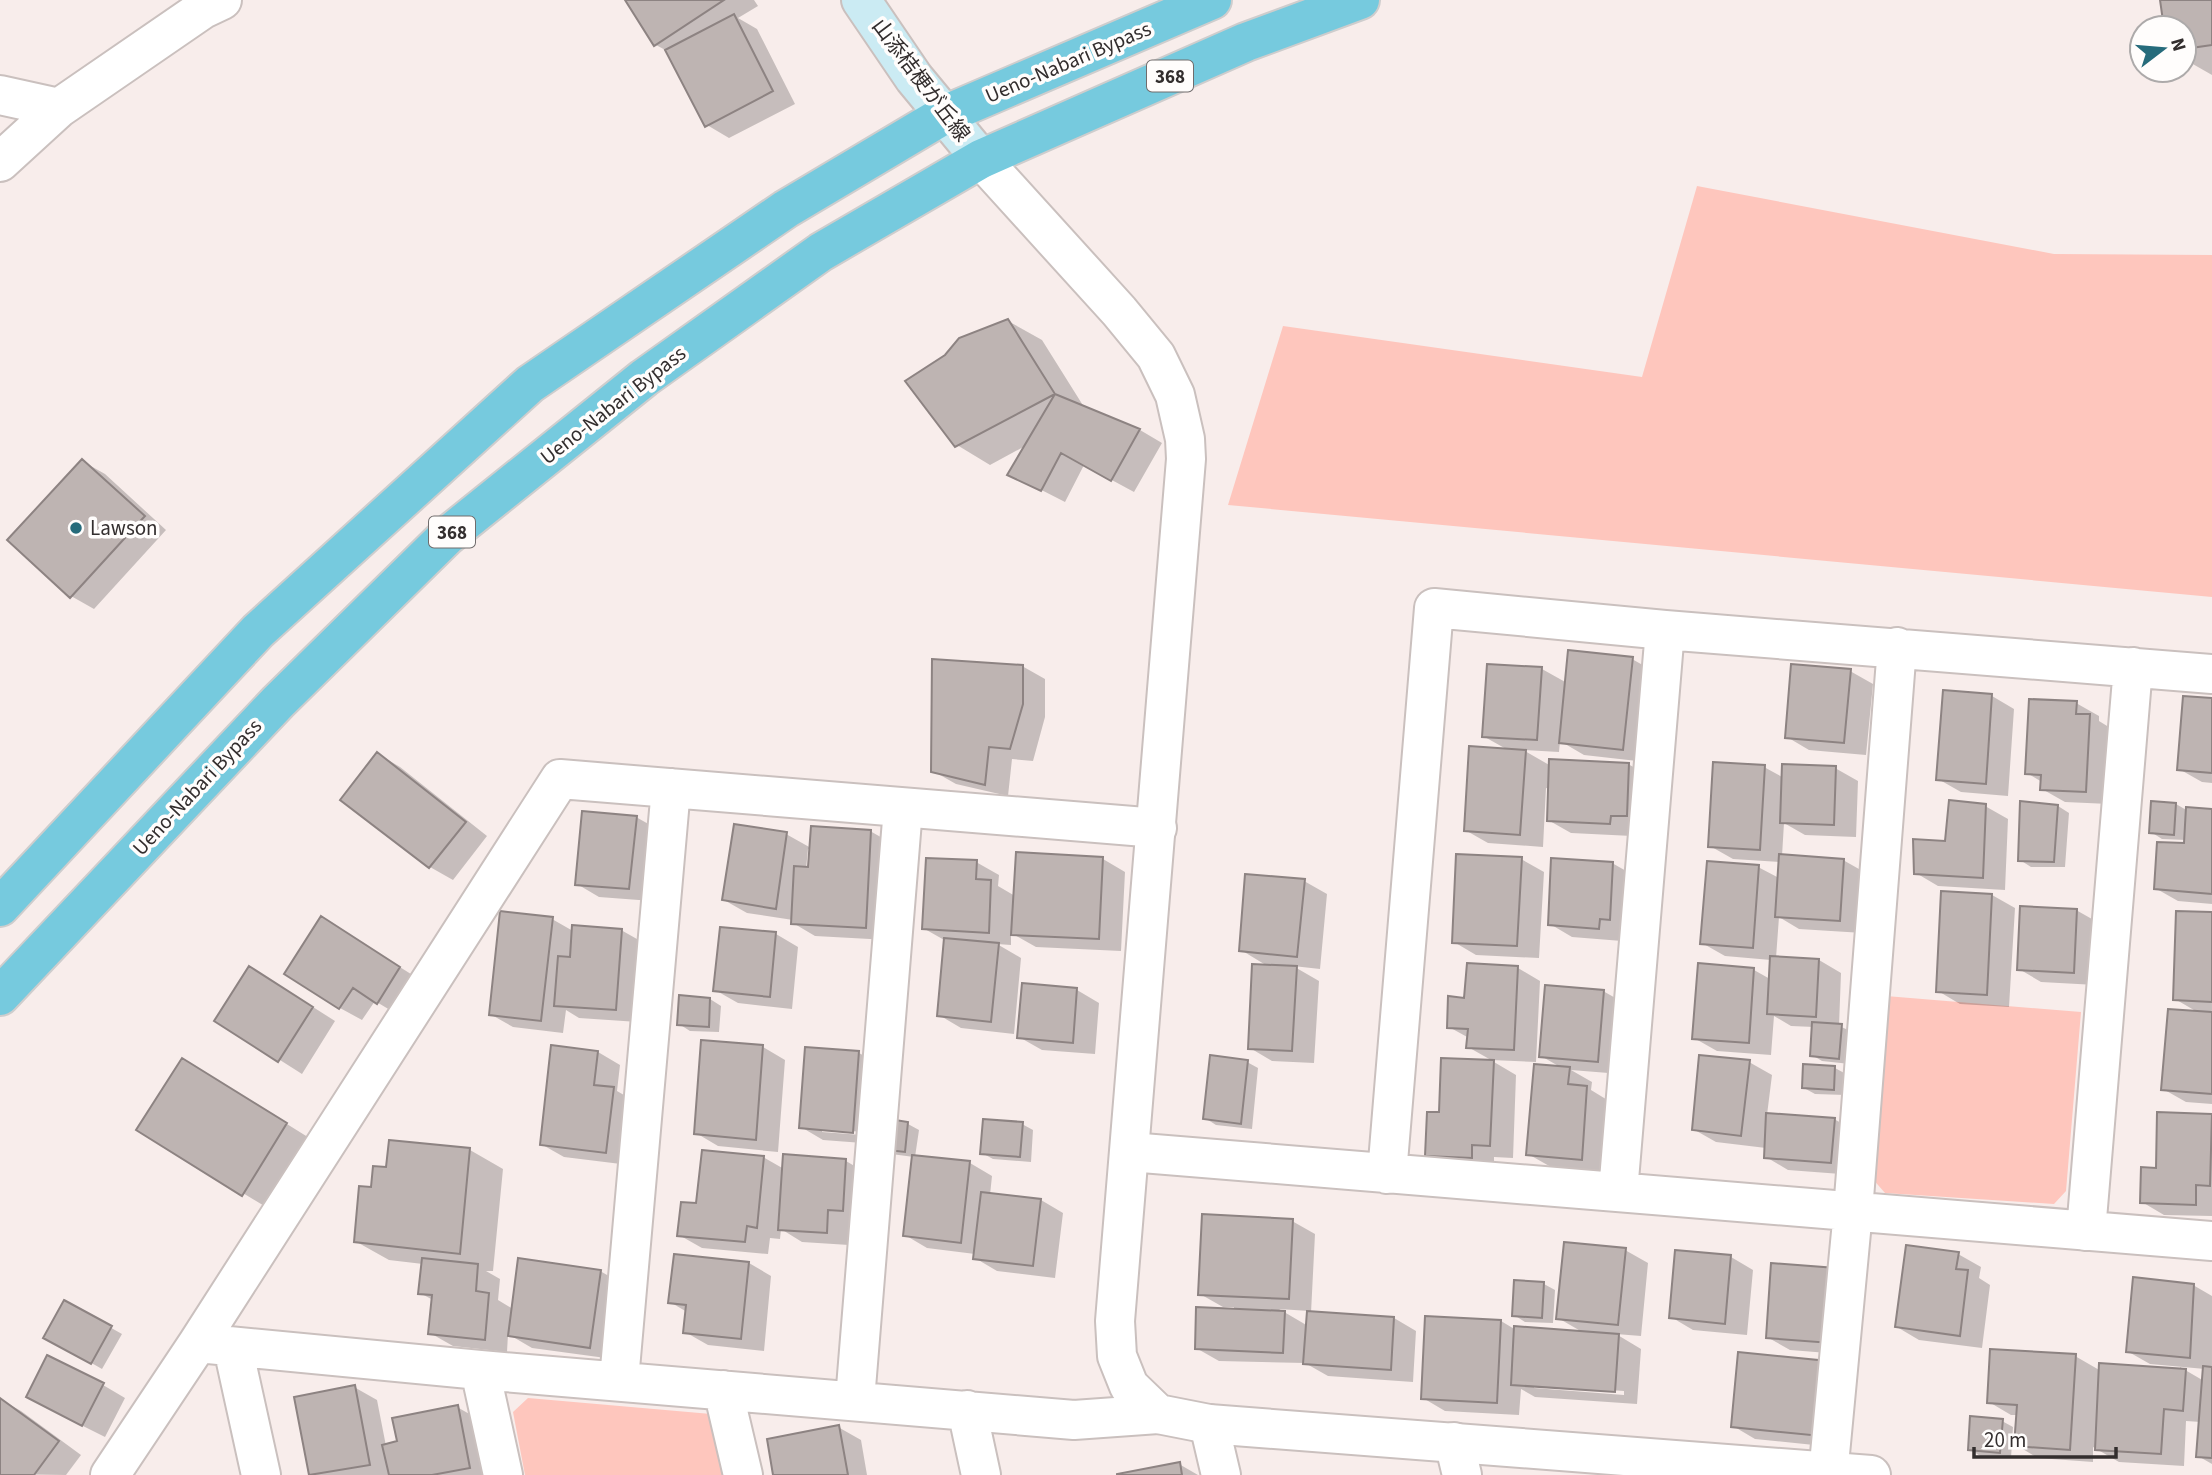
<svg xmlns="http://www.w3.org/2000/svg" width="2212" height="1475" font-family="'Source Sans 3','Noto Sans JP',sans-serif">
<rect width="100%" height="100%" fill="#f8edeb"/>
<path fill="#fec6bd" d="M 1697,186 L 2054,254 L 2212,255 L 2212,597 L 1228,505 L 1283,326 L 1642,377 Z
M 1886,996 L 2081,1012 L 2066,1191 L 2054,1204 L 1885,1193 L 1871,1177 Z
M 528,1398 L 711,1414 L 725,1475 L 525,1475 L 513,1412 Z"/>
<path fill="#0003" fill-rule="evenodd" d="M 627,0 L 754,0 L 758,6 L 738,18 L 757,29 L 795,104 L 729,138 L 707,125 L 669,52 L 656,45 Z
M 2162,0 L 2212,0 L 2212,75 L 2184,59 L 2184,28 L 2166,28 Z
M 1008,321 L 1042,340 L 1084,407 L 1140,430 L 1162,443 L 1134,492 L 1084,465 L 1065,502 L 1010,474 L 1027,445 L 990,465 L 957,445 Z
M 82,461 L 105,474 L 166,530 L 94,609 L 71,596 Z
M 1632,659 L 1655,672 L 1646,762 L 1584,755 L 1560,741 L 1559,752 L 1523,750 L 1551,766 L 1628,764 L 1651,777 L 1632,836 L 1571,833 L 1548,820 L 1550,789 L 1546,788 L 1543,847 L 1488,843 L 1465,830 L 1508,750 L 1483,736 L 1488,666 L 1542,669 L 1567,683 Z
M 1022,666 L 1045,679 L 1045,717 L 1033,761 L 1012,759 L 1008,796 L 956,784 L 933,771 Z
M 1850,671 L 1873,684 L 1866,755 L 1809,750 L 1787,737 Z
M 1992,696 L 2014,709 L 2008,796 L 1961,792 L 1938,779 Z
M 2212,700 L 2212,783 L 2202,782 L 2179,769 Z
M 2076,703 L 2099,716 L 2099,721 L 2112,729 L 2109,804 L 2065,802 L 2042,789 L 2042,782 L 2027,773 Z
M 378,754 L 400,767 L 487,836 L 453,880 L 430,867 L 343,799 Z
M 1764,767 L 1784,778 L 1835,768 L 1858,781 L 1856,837 L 1805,835 L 1784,823 L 1782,856 L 1843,860 L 1866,873 L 1863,933 L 1799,929 L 1779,917 L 1776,958 L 1819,960 L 1841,973 L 1839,1026 L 1853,1032 L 1850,1064 L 1822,1061 L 1812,1055 L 1814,1027 L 1791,1026 L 1774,1016 L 1771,1055 L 1717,1051 L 1694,1038 L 1754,970 L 1770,979 L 1771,960 L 1725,956 L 1702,943 L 1758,867 L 1779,878 L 1780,862 L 1733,859 L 1710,846 Z
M 2176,804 L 2188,811 L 2212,811 L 2212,904 L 2178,901 L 2155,888 L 2185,845 L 2186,840 L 2162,839 L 2151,832 Z
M 1985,806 L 2008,819 L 2005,890 L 1938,886 L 1916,873 Z
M 2058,806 L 2069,813 L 2065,867 L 2031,867 L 2020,860 Z
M 636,817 L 659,830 L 652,901 L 599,897 L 577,884 Z
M 870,831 L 893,844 L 888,940 L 815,936 L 793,923 L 793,920 L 747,913 L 724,900 L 786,834 L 811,848 ZM 808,849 L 811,850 L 810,869 L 806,869 Z
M 1103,859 L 1125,872 L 1121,951 L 1036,947 L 1011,933 L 1011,945 L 997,944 L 1021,958 L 1014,1034 L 961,1028 L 939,1015 L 946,941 L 923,928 L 976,862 L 999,875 L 998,886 L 1015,896 Z
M 1521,859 L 1544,872 L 1539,958 L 1476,955 L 1454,942 Z
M 1612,863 L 1635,876 L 1622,941 L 1572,937 L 1550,924 Z
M 1304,881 L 1327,894 L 1320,969 L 1293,966 L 1319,981 L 1314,1063 L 1272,1061 L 1250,1048 L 1269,967 L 1241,950 Z
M 1943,893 L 1992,895 L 2015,908 L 2009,1007 L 1960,1004 L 1938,991 Z
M 2076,910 L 2099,923 L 2096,985 L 2041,982 L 2019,969 Z
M 2212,914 L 2212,1104 L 2186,1102 L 2163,1089 L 2199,1013 L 2175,999 Z
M 322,918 L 422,981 L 400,1016 L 375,1001 L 362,1020 L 340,1008 Z
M 552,919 L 573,931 L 621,930 L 644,943 L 638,1022 L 579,1018 L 566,1010 L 563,1033 L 513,1027 L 490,1014 Z
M 776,934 L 798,947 L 792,1009 L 738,1003 L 715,990 Z
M 1518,968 L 1540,981 L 1536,1062 L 1491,1060 L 1468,1047 L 1469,1038 L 1449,1027 L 1466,1000 Z
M 272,981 L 335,1021 L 302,1074 L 217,1020 Z
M 1077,990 L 1099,1003 L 1095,1054 L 1042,1050 L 1019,1037 Z
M 1603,991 L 1626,1004 L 1621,1074 L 1571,1070 L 1592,1082 L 1591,1090 L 1609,1101 L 1604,1172 L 1551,1167 L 1528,1154 L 1562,1068 L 1541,1056 Z
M 710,999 L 721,1006 L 719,1032 L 690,1031 L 679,1024 Z
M 763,1047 L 785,1060 L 778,1152 L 718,1146 L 696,1133 Z
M 807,1049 L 859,1053 L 882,1066 L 876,1144 L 823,1140 L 801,1127 ZM 822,1128 L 862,1132 L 862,1135 L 822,1132 Z
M 598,1052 L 620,1065 L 617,1091 L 636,1102 L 629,1165 L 564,1157 L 541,1144 Z
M 1247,1062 L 1258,1068 L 1252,1129 L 1216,1125 L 1205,1118 Z
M 1494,1062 L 1516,1075 L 1513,1158 L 1494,1157 L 1494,1170 L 1449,1168 L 1427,1155 L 1441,1114 Z
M 1749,1062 L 1772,1075 L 1767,1115 L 1834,1119 L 1857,1132 L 1854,1175 L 1788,1170 L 1766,1157 L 1766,1148 L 1716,1142 L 1693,1129 Z
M 1805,1066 L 1835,1068 L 1846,1074 L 1845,1095 L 1815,1094 L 1804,1088 Z
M 215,1079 L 319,1144 L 276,1213 L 139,1130 Z
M 2159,1114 L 2212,1116 L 2212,1216 L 2164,1215 L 2142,1202 L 2158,1170 Z
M 908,1124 L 919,1130 L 915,1157 L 970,1163 L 992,1176 L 990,1195 L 1041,1200 L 1063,1213 L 1055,1278 L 997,1271 L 975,1258 L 975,1254 L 927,1248 L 905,1235 L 914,1157 L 891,1154 Z
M 1022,1124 L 1033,1130 L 1031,1162 L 993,1159 L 982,1153 Z
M 470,1150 L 503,1169 L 493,1271 L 486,1271 L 500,1279 L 498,1300 L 513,1309 L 600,1271 L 623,1284 L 613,1359 L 532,1348 L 508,1334 L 507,1352 L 453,1346 L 430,1333 L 433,1300 L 420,1293 L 423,1264 L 389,1260 L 355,1241 L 373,1189 L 388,1169 Z
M 763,1157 L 784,1169 L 846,1161 L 868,1174 L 849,1245 L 802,1242 L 781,1229 L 780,1239 L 770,1238 L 768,1254 L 702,1248 L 679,1235 L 697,1205 Z
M 1292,1221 L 1315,1234 L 1311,1313 L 1394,1318 L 1416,1331 L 1413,1382 L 1328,1376 L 1305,1363 L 1219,1361 L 1196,1348 L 1234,1311 L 1234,1307 L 1223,1307 L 1200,1294 ZM 1279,1309 L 1309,1311 L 1308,1326 Z
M 1625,1250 L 1648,1263 L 1641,1336 L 1616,1334 L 1641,1349 L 1637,1404 L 1535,1397 L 1521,1389 L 1519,1415 L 1445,1411 L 1423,1398 L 1501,1321 L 1516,1330 L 1584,1333 L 1558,1318 ZM 1534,1385 L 1624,1391 L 1624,1395 L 1534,1388 Z
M 1958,1254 L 1981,1267 L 1979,1278 L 1990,1285 L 1982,1348 L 1919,1340 L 1897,1327 Z
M 1731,1257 L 1753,1270 L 1747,1335 L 1693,1330 L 1671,1317 Z
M 749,1263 L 771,1276 L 764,1351 L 708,1345 L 685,1332 L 687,1312 L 670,1302 Z
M 1773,1265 L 1853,1355 L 1790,1350 L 1767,1337 Z
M 1544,1284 L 1555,1290 L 1553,1323 L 1525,1322 L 1514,1315 Z
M 2193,1285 L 2212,1296 L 2212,1464 L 2198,1456 L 2201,1422 L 2186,1421 L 2184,1466 L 2119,1462 L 2093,1447 L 2093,1462 L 2038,1458 L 2016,1445 L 2018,1415 L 2011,1415 L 1989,1402 L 2075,1356 L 2101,1371 L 2180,1370 L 2180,1367 L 2204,1381 L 2205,1369 L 2150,1364 L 2127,1351 Z
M 65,1302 L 122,1334 L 102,1369 L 46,1337 Z
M 1850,1376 L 1843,1448 L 1755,1439 L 1733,1426 Z
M 103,1385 L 125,1398 L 105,1437 L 51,1410 Z
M 354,1387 L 377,1400 L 386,1446 L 399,1443 L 457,1407 L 480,1420 L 491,1475 L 311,1475 L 296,1398 Z
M 0,1399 L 21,1411 L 81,1455 L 66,1475 L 0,1474 Z
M 2002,1421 L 2013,1427 L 2011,1458 L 1980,1456 L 1970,1449 Z
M 838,1427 L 861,1440 L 867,1475 L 775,1475 Z
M 1179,1464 L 1198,1475 L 1120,1475 Z"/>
<path fill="#beb4b2" stroke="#8d8382" stroke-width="2" d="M 625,0 L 724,0 L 654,46 Z
M 2160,0 L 2212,0 L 2212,45 L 2184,49 L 2184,28 L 2164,28 Z
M 734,14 L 773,91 L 705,127 L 665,50 Z
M 1008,319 L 1055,394 L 955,447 L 905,381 L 945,355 L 959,338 Z
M 1055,394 L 1140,429 L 1111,481 L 1061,453 L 1041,491 L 1007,475 Z
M 82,459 L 145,516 L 70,598 L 7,540 Z
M 1568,650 L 1633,657 L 1623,750 L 1559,743 Z
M 932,659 L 1023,665 L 1023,704 L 1010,749 L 989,747 L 985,785 L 931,772 Z
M 1487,664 L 1542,667 L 1537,740 L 1482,737 Z
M 1791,664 L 1851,669 L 1844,743 L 1785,738 Z
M 1943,690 L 1992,694 L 1986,784 L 1936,780 Z
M 2183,696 L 2212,698 L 2212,773 L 2177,770 Z
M 2029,699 L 2077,701 L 2076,714 L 2090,714 L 2086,792 L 2040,790 L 2041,775 L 2025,774 Z
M 1469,746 L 1526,750 L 1520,835 L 1464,831 Z
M 377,752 L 466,822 L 429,868 L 340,800 Z
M 1549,759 L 1629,763 L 1627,816 L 1611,816 L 1610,824 L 1547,821 Z
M 1713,762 L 1765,765 L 1760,850 L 1708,847 Z
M 1782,764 L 1836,766 L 1834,825 L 1780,823 Z
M 1949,800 L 1986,804 L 1983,878 L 1914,874 L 1913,839 L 1945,841 Z
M 2020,801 L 2058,805 L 2054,862 L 2018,861 Z
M 2151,801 L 2176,803 L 2174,835 L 2149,833 Z
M 2186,807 L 2212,809 L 2212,894 L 2154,889 L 2157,842 L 2184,843 Z
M 582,811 L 637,816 L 629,889 L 575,885 Z
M 734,824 L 787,832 L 776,909 L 722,900 Z
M 811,826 L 871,830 L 866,928 L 791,924 L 794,866 L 808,867 Z
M 1016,852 L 1103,857 L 1099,939 L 1011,935 Z
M 1456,854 L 1522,857 L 1517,946 L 1452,943 Z
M 1779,854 L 1844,859 L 1840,921 L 1775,917 Z
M 926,858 L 977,860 L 976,879 L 991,880 L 989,933 L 922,929 Z
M 1551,858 L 1613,862 L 1610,920 L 1600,919 L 1599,929 L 1548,925 Z
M 1707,861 L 1759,865 L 1753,948 L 1700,944 Z
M 1245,874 L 1305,879 L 1297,957 L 1239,951 Z
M 1941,891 L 1992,894 L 1987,995 L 1936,992 Z
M 2020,906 L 2077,909 L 2074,973 L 2017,970 Z
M 500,911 L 553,917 L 541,1021 L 489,1015 Z
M 2176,911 L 2212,912 L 2212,1002 L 2173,1000 Z
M 321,916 L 400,967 L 377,1004 L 353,988 L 339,1009 L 284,974 Z
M 572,925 L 622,929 L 616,1010 L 554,1006 L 558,956 L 570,957 Z
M 720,927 L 776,932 L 770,997 L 713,991 Z
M 944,938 L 999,943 L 991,1022 L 937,1016 Z
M 1770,956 L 1819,959 L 1816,1017 L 1767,1014 Z
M 1467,963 L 1518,966 L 1514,1050 L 1466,1048 L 1468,1029 L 1447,1028 L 1448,996 L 1464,998 Z
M 1698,963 L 1754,968 L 1749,1043 L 1692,1039 Z
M 1252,964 L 1297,966 L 1292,1051 L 1248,1049 Z
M 249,966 L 313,1007 L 278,1062 L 214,1021 Z
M 1022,983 L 1077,988 L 1073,1043 L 1017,1038 Z
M 1545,985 L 1604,990 L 1598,1062 L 1539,1057 Z
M 679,995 L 710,998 L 709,1027 L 677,1025 Z
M 2168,1009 L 2212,1012 L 2212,1094 L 2161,1090 Z
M 1812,1022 L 1842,1024 L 1839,1059 L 1810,1056 Z
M 701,1040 L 763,1045 L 756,1140 L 694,1134 Z
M 551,1045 L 598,1051 L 594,1085 L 614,1087 L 606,1153 L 540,1145 Z
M 805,1047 L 859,1051 L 853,1133 L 799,1128 Z
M 1210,1055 L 1248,1060 L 1241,1124 L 1203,1119 Z
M 1699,1055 L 1750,1060 L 1741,1136 L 1692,1130 Z
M 182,1058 L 287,1123 L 242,1196 L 136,1130 Z
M 1441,1058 L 1494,1060 L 1490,1146 L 1472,1145 L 1472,1158 L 1425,1156 L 1427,1112 L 1439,1112 Z
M 1534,1064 L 1570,1067 L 1568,1084 L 1587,1086 L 1582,1160 L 1526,1155 Z
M 1803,1064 L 1835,1066 L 1834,1090 L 1802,1088 Z
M 2157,1112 L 2212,1114 L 2210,1186 L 2196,1185 L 2196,1205 L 2140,1203 L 2141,1167 L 2156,1168 Z
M 1766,1113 L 1835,1118 L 1831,1163 L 1764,1158 Z
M 883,1118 L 908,1122 L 905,1152 L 879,1149 Z
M 983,1119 L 1023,1122 L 1020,1157 L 980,1154 Z
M 389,1140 L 470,1148 L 460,1254 L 354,1242 L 359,1186 L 371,1187 L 373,1166 L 386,1167 Z
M 702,1150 L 764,1156 L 757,1228 L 747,1226 L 745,1242 L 677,1236 L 681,1202 L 696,1203 Z
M 783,1154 L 846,1159 L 843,1211 L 828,1210 L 827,1233 L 778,1230 Z
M 912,1155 L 970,1161 L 961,1243 L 903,1236 Z
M 981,1192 L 1041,1199 L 1033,1266 L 973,1259 Z
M 1202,1214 L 1293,1219 L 1289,1299 L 1198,1295 Z
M 1564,1242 L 1626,1248 L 1618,1325 L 1556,1319 Z
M 1906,1245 L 1959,1252 L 1956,1269 L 1968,1270 L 1960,1336 L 1895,1327 Z
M 1675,1250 L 1731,1255 L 1725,1324 L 1669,1318 Z
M 674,1254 L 749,1262 L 741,1339 L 683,1333 L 686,1305 L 668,1303 Z
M 422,1258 L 478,1264 L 476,1291 L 489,1293 L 485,1340 L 428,1334 L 432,1295 L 418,1294 Z
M 518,1258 L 601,1270 L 590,1348 L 508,1336 Z
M 1771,1263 L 1836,1268 L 1831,1343 L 1766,1338 Z
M 2133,1277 L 2194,1284 L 2190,1358 L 2126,1352 Z
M 1514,1280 L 1544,1282 L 1542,1318 L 1512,1316 Z
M 64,1300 L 112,1326 L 91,1364 L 43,1338 Z
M 1196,1307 L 1285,1311 L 1283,1353 L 1195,1349 Z
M 1307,1311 L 1394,1317 L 1391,1370 L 1303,1364 Z
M 1425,1316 L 1501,1320 L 1497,1403 L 1421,1399 Z
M 1514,1326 L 1619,1334 L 1615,1392 L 1511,1385 Z
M 1990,1349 L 2076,1354 L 2070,1450 L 2014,1446 L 2017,1405 L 1987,1403 Z
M 1738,1352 L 1828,1361 L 1821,1436 L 1731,1427 Z
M 47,1355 L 104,1383 L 82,1426 L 26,1397 Z
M 2099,1363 L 2186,1369 L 2183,1411 L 2164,1409 L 2161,1454 L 2095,1450 Z
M 2203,1366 L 2212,1367 L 2212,1458 L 2196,1457 Z
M 355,1385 L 370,1465 L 309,1475 L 294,1397 Z
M 0,1398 L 59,1441 L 34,1475 L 0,1475 Z
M 458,1405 L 470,1468 L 432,1475 L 389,1475 L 382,1445 L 397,1441 L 392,1418 Z
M 1970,1416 L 2003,1419 L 2000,1453 L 1968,1450 Z
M 839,1425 L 848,1475 L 773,1475 L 767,1439 Z
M 1180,1462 L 1182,1475 L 1117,1475 L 1117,1474 Z"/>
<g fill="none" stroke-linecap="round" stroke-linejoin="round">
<g stroke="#cac0be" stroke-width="42">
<path id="minor" d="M 1130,1152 L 2212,1241
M 1387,1174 L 1434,608 L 1665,630 L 2212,674
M 1618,1192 L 1665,630
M 2086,1231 L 2133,667
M 198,1343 L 480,1370 L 1074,1420 L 1158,1414
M 233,1348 L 261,1475
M 480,1370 L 503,1475
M 619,1380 L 671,788
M 723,1390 L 743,1475
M 855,1400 L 903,808
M 967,1410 L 981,1475
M 1209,1424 L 1221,1475
M 1454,1442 L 1462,1475
M 110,1475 L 198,1343 L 560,779 L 1157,828
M 1828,1475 L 1853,1211 L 1897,647"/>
</g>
<g stroke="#cac0be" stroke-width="42">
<path id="tertiary" d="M 0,95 L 59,108
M 981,159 L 1119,311 L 1156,356 L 1175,395 L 1185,439 L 1186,459 L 1115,1321 L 1117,1356 L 1129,1386 L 1158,1414 L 1209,1424 L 1871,1475
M 0,162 L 59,108 L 203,9 L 222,0"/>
</g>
<g stroke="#cac0be" stroke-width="42">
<path id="secondary" d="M 861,0 L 914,78 L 981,159"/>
</g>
<g stroke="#cecdcd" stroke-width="42">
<path id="trunk" d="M 0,907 L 258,631 L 530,384 L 786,209 L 944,115 L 1212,0
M 0,996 L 278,702 L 447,536 L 644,378 L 821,252 L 981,159 L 1246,42 L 1360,0"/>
</g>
<use href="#minor" stroke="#fff" stroke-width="38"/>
<use href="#tertiary" stroke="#fff" stroke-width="38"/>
<use href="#secondary" stroke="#cbebf3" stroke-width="38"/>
<use href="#trunk" stroke="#76cade" stroke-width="38"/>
</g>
<circle fill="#266b7b" stroke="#fffdfc" stroke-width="2.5" cx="76" cy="528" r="7"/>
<g text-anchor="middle" stroke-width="7" stroke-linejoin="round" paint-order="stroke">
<g fill="#fffdfc" stroke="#706c6c" stroke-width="2">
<rect x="1147" y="60.5" width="46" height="31" rx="5"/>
<rect x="429" y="516.5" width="46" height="31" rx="5"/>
</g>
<g font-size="19" font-weight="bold" fill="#332e2e">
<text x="1170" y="83">368</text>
<text x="452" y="539">368</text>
</g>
<g font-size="21" fill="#332e2e" stroke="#fffdfc">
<text transform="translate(1068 62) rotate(-23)" y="7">Ueno-Nabari Bypass</text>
<text transform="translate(921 80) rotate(53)" y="7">山添桔梗が丘線</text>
<text transform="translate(613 405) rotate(-38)" y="7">Ueno-Nabari Bypass</text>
<text transform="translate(197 787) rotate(-47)" y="7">Ueno-Nabari Bypass</text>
</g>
<g font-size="21" fill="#332e2e" stroke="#fffdfc" text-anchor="start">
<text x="90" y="535">Lawson</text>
</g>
</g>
<g transform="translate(2163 49) rotate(74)"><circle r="33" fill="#fffdfc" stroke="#adaaaa" stroke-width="2"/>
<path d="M0-5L12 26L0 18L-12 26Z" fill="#266b7b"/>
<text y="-10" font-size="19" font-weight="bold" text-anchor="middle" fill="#332e2e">N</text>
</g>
<path d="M1974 1447v10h142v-10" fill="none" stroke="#332e2e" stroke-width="3.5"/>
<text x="1984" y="1447" font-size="21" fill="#332e2e" stroke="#fffdfc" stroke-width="5" paint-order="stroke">20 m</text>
</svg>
